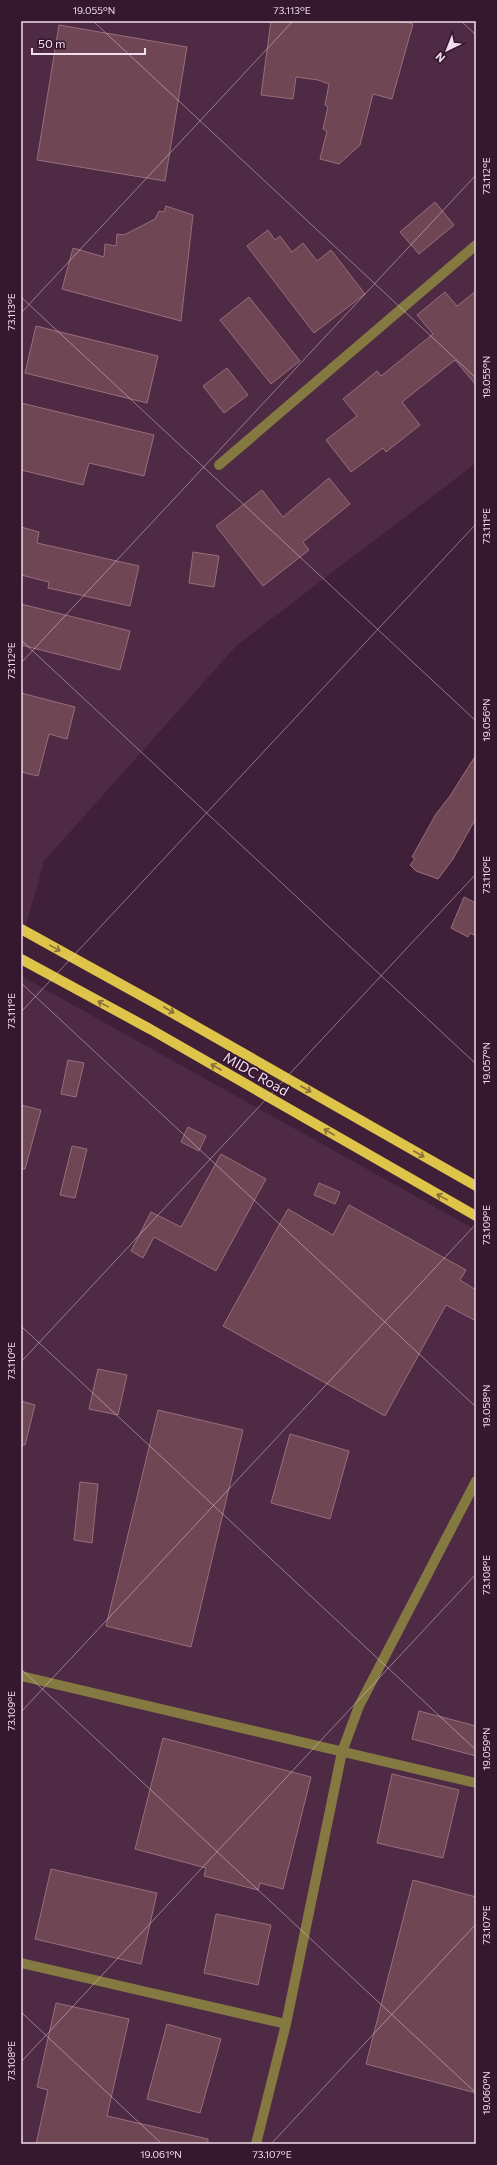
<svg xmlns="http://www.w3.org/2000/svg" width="497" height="2165" font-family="Commissioner,sans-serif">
<rect width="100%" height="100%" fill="#402038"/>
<path fill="#4f2a45" d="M 21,21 L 476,21 L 476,463 L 237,645 L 44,861 L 21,943 Z
M 21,976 L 476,1230 L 476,2144 L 21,2144 Z"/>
<path fill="#6f4654" stroke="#9a6d7c" d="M 271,21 L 402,21 L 413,24 L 392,99 L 373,94 L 360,145 L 339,164 L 320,159 L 327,131 L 323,129 L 328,107 L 325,105 L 329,84 L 318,80 L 296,77 L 293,99 L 261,95 Z
M 59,25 L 187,47 L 165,181 L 37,160 Z
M 435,202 L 454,225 L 419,254 L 400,232 Z
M 166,206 L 193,215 L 181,321 L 62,289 L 73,248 L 104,257 L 105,244 L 116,246 L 117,234 L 124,235 L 155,219 L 159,211 L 164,212 Z
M 268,230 L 275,240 L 280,236 L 292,252 L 303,243 L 317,261 L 331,250 L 365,294 L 314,333 L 247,246 Z
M 476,291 L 476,385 L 455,360 L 402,402 L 420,425 L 386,452 L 383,448 L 351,472 L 326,440 L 357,416 L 343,399 L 377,371 L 381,376 L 433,334 L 417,315 L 445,292 L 457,306 Z
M 249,297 L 300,361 L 271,384 L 220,320 Z
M 36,326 L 158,356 L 147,403 L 25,373 Z
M 227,368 L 248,395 L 224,413 L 203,386 Z
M 21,403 L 154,435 L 144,476 L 89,463 L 83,485 L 21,470 Z
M 329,478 L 350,504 L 303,542 L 309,550 L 263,586 L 216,526 L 262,490 L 283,517 Z
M 21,527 L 39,532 L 37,543 L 139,566 L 130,606 L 48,588 L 49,582 L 21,575 Z
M 193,552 L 219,556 L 214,587 L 189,583 Z
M 21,604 L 130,631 L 120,670 L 21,645 Z
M 21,693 L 75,707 L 67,739 L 49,734 L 38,776 L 21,772 Z
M 476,755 L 476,818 L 453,859 L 438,879 L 416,871 L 410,865 L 415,859 L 412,857 L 436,814 L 450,796 Z
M 464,897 L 476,903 L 476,936 L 470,933 L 468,937 L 451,928 Z
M 68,1060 L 84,1063 L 76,1097 L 61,1094 Z
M 21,1105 L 41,1110 L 25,1169 L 21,1169 Z
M 188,1127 L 206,1136 L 199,1151 L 181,1142 Z
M 72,1146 L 87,1149 L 75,1198 L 60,1195 Z
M 221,1154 L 266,1179 L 216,1271 L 154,1237 L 143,1258 L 131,1251 L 151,1212 L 181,1227 Z
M 319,1183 L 340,1192 L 335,1204 L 314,1195 Z
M 349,1205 L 466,1270 L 460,1280 L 476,1290 L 476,1321 L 446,1305 L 385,1416 L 223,1326 L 288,1209 L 333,1235 Z
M 98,1369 L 127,1375 L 118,1415 L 89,1409 Z
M 21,1401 L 35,1405 L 25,1445 L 21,1445 Z
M 158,1410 L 243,1430 L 191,1647 L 106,1626 Z
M 290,1434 L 349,1451 L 330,1519 L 271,1503 Z
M 80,1482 L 98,1484 L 92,1543 L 74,1540 Z
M 419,1711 L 476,1726 L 476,1756 L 412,1739 Z
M 163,1738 L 311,1777 L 283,1889 L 260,1883 L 258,1890 L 204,1876 L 206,1868 L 135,1849 Z
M 392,1774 L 459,1790 L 443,1858 L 377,1843 Z
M 51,1869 L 157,1893 L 141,1964 L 35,1939 Z
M 413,1880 L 476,1897 L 476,2093 L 366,2064 Z
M 216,1914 L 271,1925 L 258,1985 L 204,1973 Z
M 56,2003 L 129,2019 L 107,2116 L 208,2139 L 208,2144 L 36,2144 L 48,2090 L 37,2087 Z
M 167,2024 L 221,2039 L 200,2113 L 147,2099 Z"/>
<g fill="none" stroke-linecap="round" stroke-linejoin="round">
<path stroke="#857942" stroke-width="10" d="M 219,465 L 476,245
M 21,1676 L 476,1783
M 21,1963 L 286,2024
M 256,2144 L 286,2024 L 342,1752 L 359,1706 L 476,1481"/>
<path stroke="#dec448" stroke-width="10" d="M 21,929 L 162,1007 L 476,1186
M 21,959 L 150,1029 L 476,1216"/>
</g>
<defs><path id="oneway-shaft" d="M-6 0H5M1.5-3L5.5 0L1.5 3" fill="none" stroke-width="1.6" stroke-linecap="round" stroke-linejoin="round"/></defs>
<g stroke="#8a6e3b">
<use href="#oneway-shaft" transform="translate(55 948) rotate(29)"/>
<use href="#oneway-shaft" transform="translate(103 1004) rotate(-151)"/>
<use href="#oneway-shaft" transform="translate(169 1010) rotate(30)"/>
<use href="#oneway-shaft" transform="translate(216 1067) rotate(-150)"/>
<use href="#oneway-shaft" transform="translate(306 1089) rotate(30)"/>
<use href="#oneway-shaft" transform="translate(329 1132) rotate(-150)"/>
<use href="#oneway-shaft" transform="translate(419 1154) rotate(30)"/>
<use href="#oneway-shaft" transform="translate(442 1197) rotate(-151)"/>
</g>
<path fill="none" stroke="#f2ddec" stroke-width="1" stroke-opacity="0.45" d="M 93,21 L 476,378M 461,21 L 476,35M 21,297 L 476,721M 21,313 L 293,21M 21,640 L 476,1064M 21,663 L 476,175M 21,983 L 476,1407M 21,1012 L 476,524M 21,1326 L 476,1750M 21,1362 L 476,874M 21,1669 L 476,2093M 21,1712 L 476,1224M 21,2012 L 162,2144M 21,2062 L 476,1574M 271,2144 L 476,1924"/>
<g text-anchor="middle" stroke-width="3.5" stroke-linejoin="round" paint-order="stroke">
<g font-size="14" fill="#f2ddec" stroke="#35172e">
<text transform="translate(256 1074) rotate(30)" y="5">MIDC Road</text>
</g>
</g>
<rect width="497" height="2165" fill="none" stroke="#35172e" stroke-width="44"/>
<g transform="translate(447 50) rotate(223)" stroke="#35172e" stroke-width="3" paint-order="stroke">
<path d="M0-3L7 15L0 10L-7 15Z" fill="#f2ddec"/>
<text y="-6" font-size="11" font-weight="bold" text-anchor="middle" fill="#f2ddec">N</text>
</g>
<path d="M32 48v6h113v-6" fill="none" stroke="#f2ddec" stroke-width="2"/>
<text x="38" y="48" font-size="12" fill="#f2ddec" stroke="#35172e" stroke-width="3" paint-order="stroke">50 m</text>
<rect x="22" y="22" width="453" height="2121" fill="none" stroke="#f2ddec" stroke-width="1.5"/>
<g font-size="10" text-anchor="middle" fill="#f2ddec">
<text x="94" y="14">19.055°N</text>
<text x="292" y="14">73.113°E</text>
<text transform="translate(486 176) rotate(-90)" y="4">73.112°E</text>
<text transform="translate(11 312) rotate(-90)" y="4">73.113°E</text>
<text transform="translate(486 377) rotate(-90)" y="4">19.055°N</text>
<text transform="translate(486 526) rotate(-90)" y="4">73.111°E</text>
<text transform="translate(11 661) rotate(-90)" y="4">73.112°E</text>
<text transform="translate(486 720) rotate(-90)" y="4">19.056°N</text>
<text transform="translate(486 875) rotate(-90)" y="4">73.110°E</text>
<text transform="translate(11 1011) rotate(-90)" y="4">73.111°E</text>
<text transform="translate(486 1063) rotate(-90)" y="4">19.057°N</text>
<text transform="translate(486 1225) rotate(-90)" y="4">73.109°E</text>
<text transform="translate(11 1361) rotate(-90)" y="4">73.110°E</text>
<text transform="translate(486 1406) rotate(-90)" y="4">19.058°N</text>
<text transform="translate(486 1575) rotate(-90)" y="4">73.108°E</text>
<text transform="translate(11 1711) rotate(-90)" y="4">73.109°E</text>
<text transform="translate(486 1749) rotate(-90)" y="4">19.059°N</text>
<text transform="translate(486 1925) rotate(-90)" y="4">73.107°E</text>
<text transform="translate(11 2061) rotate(-90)" y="4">73.108°E</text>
<text transform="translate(486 2093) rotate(-90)" y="4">19.060°N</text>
<text x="161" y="2158">19.061°N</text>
<text x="272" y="2158">73.107°E</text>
</g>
</svg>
